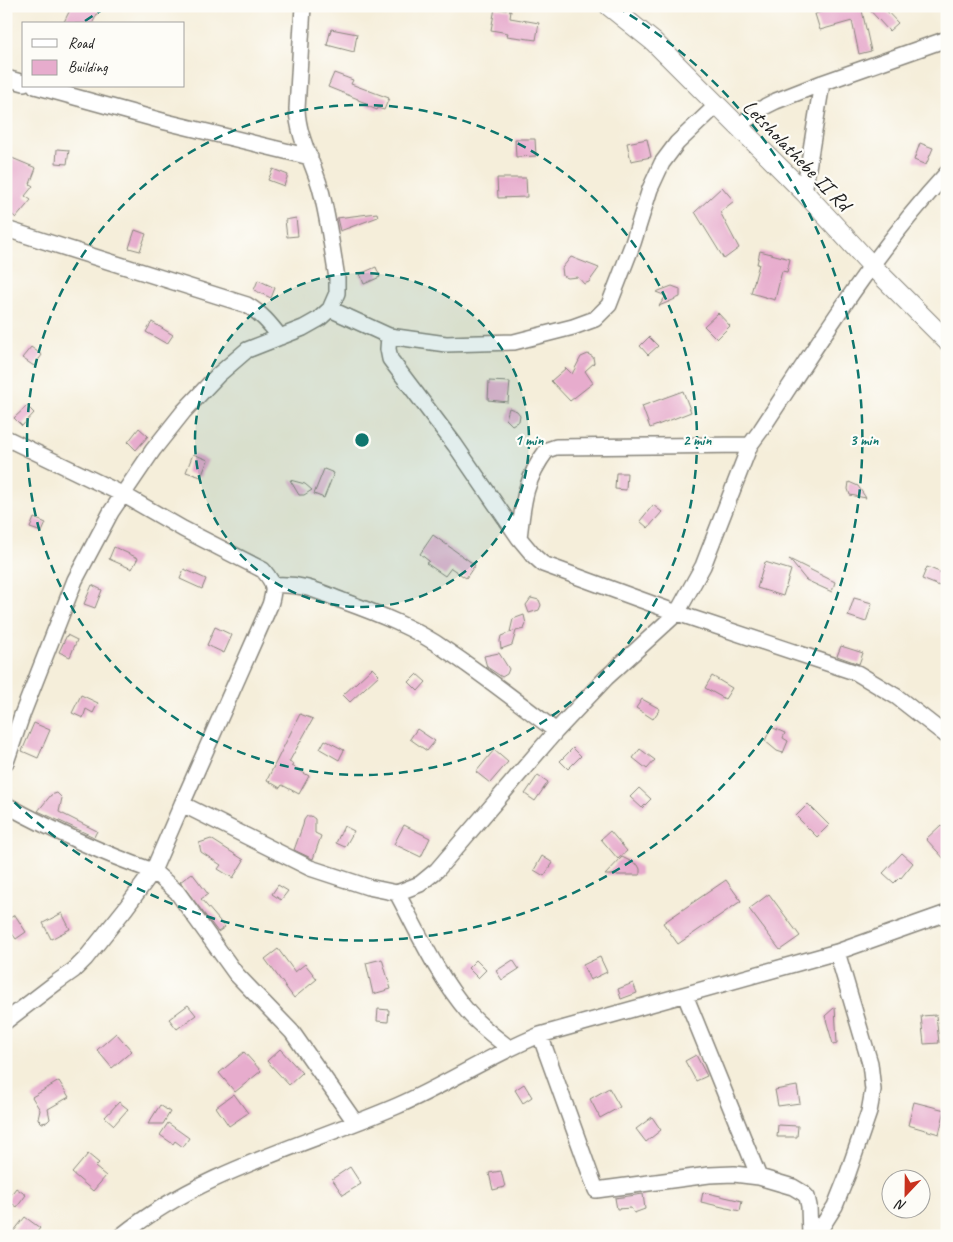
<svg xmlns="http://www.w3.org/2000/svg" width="953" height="1242" font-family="Caveat,sans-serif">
<rect width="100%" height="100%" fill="#fdfcf7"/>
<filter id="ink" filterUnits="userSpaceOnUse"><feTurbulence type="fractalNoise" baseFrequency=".02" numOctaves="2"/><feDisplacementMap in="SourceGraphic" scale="10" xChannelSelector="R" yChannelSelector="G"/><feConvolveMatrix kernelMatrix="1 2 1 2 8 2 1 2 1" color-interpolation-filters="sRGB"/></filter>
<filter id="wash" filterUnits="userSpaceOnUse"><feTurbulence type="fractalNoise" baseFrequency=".0096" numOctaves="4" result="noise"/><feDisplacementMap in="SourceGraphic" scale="20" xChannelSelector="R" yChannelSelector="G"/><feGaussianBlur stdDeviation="1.12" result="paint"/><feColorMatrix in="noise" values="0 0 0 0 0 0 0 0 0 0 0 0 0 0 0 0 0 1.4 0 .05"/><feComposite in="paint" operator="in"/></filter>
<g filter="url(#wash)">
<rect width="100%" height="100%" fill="#f5eeda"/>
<g id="blocks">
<path fill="#e7accd" d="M 72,6 L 101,6 L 92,24 L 63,24 Z
M 838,6 L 861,6 L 871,51 L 859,54 L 852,21 L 820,30 L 815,14 Z
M 866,6 L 882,6 L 898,23 L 889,31 Z
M 495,8 L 511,11 L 510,18 L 539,23 L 536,40 L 507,36 L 508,33 L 491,30 Z
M 331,29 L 357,34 L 354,52 L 327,45 Z
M 334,73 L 353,80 L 351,84 L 389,98 L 384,110 L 378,108 L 377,110 L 365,105 L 366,103 L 358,100 L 358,99 L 328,87 Z
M 515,139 L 535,139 L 536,156 L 516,157 Z
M 647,139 L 651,157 L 631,161 L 627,143 Z
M 920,143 L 933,148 L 926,165 L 914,160 Z
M 57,149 L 69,150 L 67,164 L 56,163 Z
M 12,158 L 36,168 L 30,184 L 33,186 L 25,196 L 31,200 L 16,218 L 6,209 L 6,197 L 12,190 L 6,187 L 6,168 Z
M 273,169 L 288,175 L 284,186 L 268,180 Z
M 497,178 L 526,178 L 527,197 L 498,198 Z
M 722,187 L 734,201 L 720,212 L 739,248 L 724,259 L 695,212 Z
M 377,213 L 378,217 L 340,231 L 337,218 Z
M 296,218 L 298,236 L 287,237 L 285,220 Z
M 135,230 L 146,234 L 140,251 L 129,248 Z
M 760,251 L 790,259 L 787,272 L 782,271 L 775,300 L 751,293 L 759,264 L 757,264 Z
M 571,257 L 599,268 L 589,282 L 584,284 L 578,277 L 568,278 L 563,276 L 562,268 Z
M 376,267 L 380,277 L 364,284 L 360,274 Z
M 258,280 L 275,288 L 271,298 L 254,290 Z
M 672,286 L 680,289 L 680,297 L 659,306 L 666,296 L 656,292 Z
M 718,313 L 730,326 L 717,339 L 704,326 Z
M 152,322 L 173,335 L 167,344 L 146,332 Z
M 649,337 L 658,346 L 648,355 L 640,346 Z
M 31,347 L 42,355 L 34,366 L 22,358 Z
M 588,354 L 593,357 L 594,363 L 585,371 L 593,383 L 570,401 L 551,381 L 566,368 L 572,374 L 581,357 Z
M 489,381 L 510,382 L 508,402 L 488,400 Z
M 683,391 L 691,412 L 650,428 L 642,406 Z
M 27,406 L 34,413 L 22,426 L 14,418 Z
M 509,408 L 517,411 L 520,415 L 519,421 L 512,425 L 506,419 Z
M 139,428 L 148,436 L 136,450 L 128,442 Z
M 193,454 L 208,460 L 201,477 L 186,472 Z
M 324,469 L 334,473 L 324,498 L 314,494 Z
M 616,473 L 627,473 L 626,490 L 615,489 Z
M 290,480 L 305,484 L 312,490 L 304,495 L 299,495 Z
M 849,482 L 858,486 L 866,498 L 850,495 L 848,489 Z
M 653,505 L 662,512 L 648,528 L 640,521 Z
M 34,518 L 46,523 L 42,532 L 30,528 Z
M 433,535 L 475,565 L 466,578 L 451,568 L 445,576 L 426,563 L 429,561 L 420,554 Z
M 114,547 L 138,558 L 132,569 L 109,559 Z
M 789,559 L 835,582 L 832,592 L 806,580 Z
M 765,562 L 791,570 L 783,596 L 757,588 Z
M 927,567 L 947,575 L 947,589 L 922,579 Z
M 184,569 L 206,579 L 202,589 L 180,579 Z
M 92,585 L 102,590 L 95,608 L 84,604 Z
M 531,598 L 539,600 L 541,605 L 539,610 L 529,613 L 526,605 Z
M 854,598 L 872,603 L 866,622 L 848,616 Z
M 524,615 L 526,624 L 524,629 L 516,631 L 512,645 L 501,649 L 500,641 L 501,636 L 514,631 L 510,632 L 513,619 Z
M 215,627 L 232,635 L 224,653 L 207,645 Z
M 67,635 L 77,640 L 70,657 L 59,652 Z
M 841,646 L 863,653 L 859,664 L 837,656 Z
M 499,653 L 509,669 L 507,674 L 502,677 L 487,667 L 484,656 Z
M 372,668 L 379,675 L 350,702 L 343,695 Z
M 417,674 L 426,682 L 418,691 L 409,682 Z
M 712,676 L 732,688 L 725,699 L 705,688 Z
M 81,695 L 98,703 L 93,713 L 86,709 L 83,718 L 72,713 Z
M 642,699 L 660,709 L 653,719 L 636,708 Z
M 300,714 L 313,719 L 289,762 L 293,764 L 292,766 L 309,776 L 299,794 L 282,785 L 280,788 L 267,780 Z
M 34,723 L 50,730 L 38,758 L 22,751 Z
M 771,727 L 785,733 L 783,738 L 788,741 L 783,753 L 777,751 L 765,741 Z
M 417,729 L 435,741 L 427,751 L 410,739 Z
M 325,740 L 344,750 L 339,760 L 320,749 Z
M 573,748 L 581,756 L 568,769 L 560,761 Z
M 640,749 L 655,760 L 647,769 L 633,758 Z
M 494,750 L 508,762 L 490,783 L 476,772 Z
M 538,775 L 548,782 L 535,801 L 525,794 Z
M 639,788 L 651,799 L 642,808 L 630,797 Z
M 57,793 L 62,798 L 59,812 L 97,831 L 94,837 L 38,811 L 51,795 Z
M 808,804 L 829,825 L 817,837 L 796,816 Z
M 307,816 L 311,816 L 315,819 L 315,833 L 321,836 L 313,859 L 294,850 L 303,825 L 304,820 Z
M 404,825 L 430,838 L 421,857 L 394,844 Z
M 941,825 L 947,832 L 947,862 L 926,839 Z
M 344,826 L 354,831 L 345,847 L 336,843 Z
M 610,831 L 627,851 L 618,859 L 601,839 Z
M 211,839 L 244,860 L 233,878 L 218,869 L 221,865 L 201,852 L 199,843 Z
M 902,853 L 913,863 L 901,878 L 900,877 L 894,883 L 883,873 Z
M 542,856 L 553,863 L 544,876 L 534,870 Z
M 622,857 L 638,865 L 640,869 L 640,875 L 605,875 Z
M 192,873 L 208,894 L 201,899 L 225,927 L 218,932 L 180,882 Z
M 726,880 L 741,901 L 678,944 L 663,923 Z
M 278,885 L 288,891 L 281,900 L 272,894 Z
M 769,894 L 800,936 L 780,950 L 749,909 Z
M 62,913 L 70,929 L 51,939 L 43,923 Z
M 15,915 L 26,932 L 16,939 L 6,925 L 6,920 Z
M 278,949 L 295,972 L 305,964 L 317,979 L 294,998 L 265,959 Z
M 600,957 L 607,972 L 590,980 L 583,965 Z
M 382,959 L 391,989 L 373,994 L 366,963 Z
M 476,960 L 486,970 L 478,978 L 468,968 Z
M 513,960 L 519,969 L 502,980 L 496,971 Z
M 633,983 L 637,993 L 621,999 L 618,989 Z
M 188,1005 L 196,1015 L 177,1029 L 169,1019 Z
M 835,1007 L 837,1043 L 833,1044 L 825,1016 Z
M 378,1009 L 389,1010 L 388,1022 L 377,1021 Z
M 936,1015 L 939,1043 L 924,1044 L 921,1016 Z
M 116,1033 L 132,1051 L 112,1068 L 97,1050 Z
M 280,1049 L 302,1073 L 289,1085 L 267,1061 Z
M 244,1052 L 261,1071 L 235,1092 L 219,1073 Z
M 696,1055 L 707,1076 L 696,1081 L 685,1061 Z
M 59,1081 L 69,1097 L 48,1109 L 50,1119 L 47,1122 L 42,1123 L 38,1119 L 40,1110 L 32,1097 Z
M 524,1084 L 532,1097 L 523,1103 L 515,1090 Z
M 797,1086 L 800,1103 L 778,1106 L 775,1090 Z
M 609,1088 L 620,1107 L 600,1118 L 590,1099 Z
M 234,1094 L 248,1113 L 229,1126 L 216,1107 Z
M 119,1102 L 128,1109 L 114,1125 L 105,1117 Z
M 914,1102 L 945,1110 L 939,1134 L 908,1125 Z
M 160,1105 L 170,1112 L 163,1124 L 148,1124 Z
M 652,1117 L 661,1130 L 646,1142 L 636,1129 Z
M 168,1123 L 189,1138 L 183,1147 L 175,1141 L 173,1144 L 160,1135 Z
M 778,1125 L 798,1126 L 797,1137 L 777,1137 Z
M 88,1154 L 99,1163 L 95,1167 L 106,1176 L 93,1191 L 72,1173 Z
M 350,1167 L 361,1184 L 343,1195 L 332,1179 Z
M 501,1171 L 505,1187 L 493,1190 L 489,1173 Z
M 16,1188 L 26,1195 L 17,1207 L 7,1200 Z
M 703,1192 L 742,1201 L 740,1211 L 701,1202 Z
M 643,1194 L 645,1209 L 634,1213 L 631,1208 L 617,1209 L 615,1198 Z
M 25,1217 L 40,1228 L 34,1236 L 10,1236 Z"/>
</g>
</g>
<g filter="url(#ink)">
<use href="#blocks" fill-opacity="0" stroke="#88857b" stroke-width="1"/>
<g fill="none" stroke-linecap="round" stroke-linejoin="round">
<g stroke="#88857b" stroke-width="18">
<path id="minor" d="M 6,78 L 24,83
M 35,86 L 166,122 L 310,157
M 738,126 L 766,106 L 776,101 L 822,83 L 947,39
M 804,192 L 822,83
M 6,229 L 247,305 C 261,313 270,324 280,337
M 330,309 L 389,336 L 446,344 L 514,342 L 573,327 L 595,319 L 609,305 L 633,243 L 650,189 L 662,163 L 677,143 L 717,105
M 389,336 L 388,349 L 390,359 L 455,445 L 519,538 L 534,556 L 543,564 L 677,613 L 857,673 L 897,697 L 947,736
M 6,438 L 124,495 L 183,529 L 263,570 C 275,584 275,588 270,605 L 182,804 L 310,868 L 368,887 L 397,893 L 420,884 L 437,870 L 556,731 L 606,678 L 677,613 L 703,566 L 750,445 L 761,430 C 819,342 875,251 947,173
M 519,538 C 523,502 525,479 547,450 L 556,447 L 750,445
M 274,585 C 301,583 318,591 343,601 C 379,614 415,628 446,650 C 484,675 520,704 556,731
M 6,762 L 22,715 L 75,580 L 111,512 L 153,450 L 184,411 L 218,375 L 247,350 L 303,328 L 319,319 L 330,309 L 337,293 L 337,278 C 332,248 328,216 320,187 C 312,160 298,137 297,109 L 303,6
M 6,805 C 54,831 102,853 153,871 L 182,804
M 397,893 C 419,934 438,977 468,1012 C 480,1026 495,1037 509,1048
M 685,995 L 759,1177
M 6,1021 L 57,982 L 74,970 L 85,959 L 125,909 L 153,871 L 177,892 L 236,974 L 292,1032 L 355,1122
M 540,1035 L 596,1190 L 709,1175 L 734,1174 L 759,1177 L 793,1187 L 803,1193 L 807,1197 L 809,1206 L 810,1236
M 121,1236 C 201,1171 304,1146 397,1106 C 446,1085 490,1055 540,1035 L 837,952 L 947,913
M 816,1236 L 835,1206 L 847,1176 L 869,1112 L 873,1090 L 870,1063 L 837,952"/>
</g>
<g stroke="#88857b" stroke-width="21">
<path id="tertiary" d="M 609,6 L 654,42 L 804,192 L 872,266 L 947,341"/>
</g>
<use href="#minor" stroke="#fff" stroke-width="15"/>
<use href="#tertiary" stroke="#fff" stroke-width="19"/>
</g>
</g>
<circle cx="362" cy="440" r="167" fill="#0f766e" fill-opacity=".12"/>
<g fill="none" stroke="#0f766e" stroke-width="2.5" stroke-dasharray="9 6">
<circle cx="362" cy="440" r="167"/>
<circle cx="362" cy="440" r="335"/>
<path d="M85 21A502 502 0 0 1 107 7M617 7A502 502 0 1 1 7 795"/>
</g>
<g text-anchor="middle" stroke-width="4.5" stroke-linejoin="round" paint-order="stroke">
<g font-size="21" fill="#1c1c1c" stroke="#fdfcf7">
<text transform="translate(797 155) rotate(46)" y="7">Letsholathebe II Rd</text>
</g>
</g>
<circle cx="362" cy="440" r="8" fill="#0f766e" stroke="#fdfcf7" stroke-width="2.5"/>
<g font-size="15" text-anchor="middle" font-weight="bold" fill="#0f766e" stroke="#fdfcf7" stroke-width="4.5" stroke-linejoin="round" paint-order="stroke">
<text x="529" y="445">1 min</text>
<text x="697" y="445">2 min</text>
<text x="864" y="445">3 min</text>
</g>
<rect width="953" height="1242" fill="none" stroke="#fdfcf7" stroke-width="25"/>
<rect x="22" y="22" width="162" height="65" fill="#fdfcf7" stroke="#a3a29f"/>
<rect x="32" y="39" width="25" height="8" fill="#ffffff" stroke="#a3a29f"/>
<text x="68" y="48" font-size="15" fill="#1c1c1c">Road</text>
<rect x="32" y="60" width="25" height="15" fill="#e7accd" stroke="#a3a29f"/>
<text x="68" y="72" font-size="15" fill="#1c1c1c">Building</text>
<g transform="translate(906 1194) rotate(202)"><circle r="24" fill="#fdfcf7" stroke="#a3a29f"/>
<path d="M0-4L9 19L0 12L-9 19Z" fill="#c8321e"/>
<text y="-8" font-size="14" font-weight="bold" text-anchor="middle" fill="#1c1c1c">N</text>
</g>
</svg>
